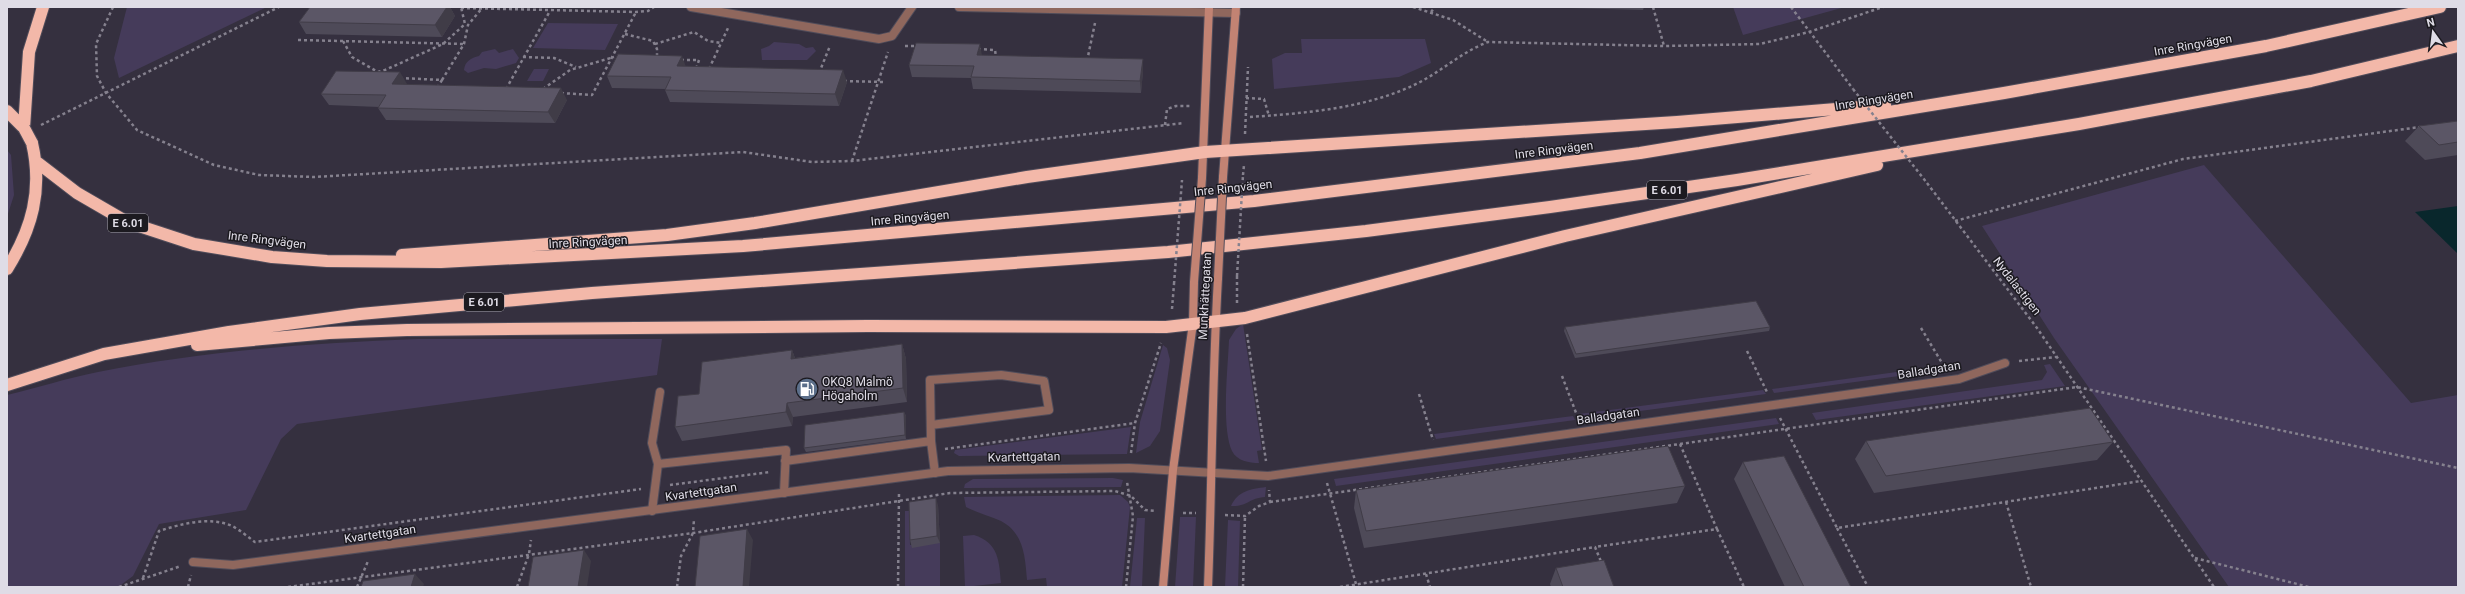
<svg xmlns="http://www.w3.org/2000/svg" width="2465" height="594" font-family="Roboto,sans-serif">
<rect width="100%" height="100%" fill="#35303f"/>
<path fill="#453b5a" d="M 127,7 L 267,7 L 119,78 L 114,58 Z
M 1733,7 L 1845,7 L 1743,35 Z
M 548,23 L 618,24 L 605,50 L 533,48 Z
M 1301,39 L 1425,39 L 1431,63 L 1399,77 L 1274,89 L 1272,59 L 1285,53 L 1302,53 Z
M 774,42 L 799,44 L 806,48 L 813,47 L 816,51 L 807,60 L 762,60 L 761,49 L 769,46 Z
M 495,49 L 499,53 L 513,49 L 519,58 L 516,63 L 496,69 L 484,68 L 468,73 L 464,70 C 465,61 471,58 479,56 L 482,52 Z
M 534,69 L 549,69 L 543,81 L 527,81 Z
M 7,150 L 11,155 L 14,195 L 7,217 Z
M 2204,165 L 2411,403 L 2458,395 L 2458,587 L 2229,587 L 2054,338 L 1982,226 Z
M 1243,324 L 1262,450 L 1257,451 L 1259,463 C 1249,463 1237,461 1232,451 C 1221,427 1228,367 1229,340 L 1236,329 Z
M 418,339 L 662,339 L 657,375 L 297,424 L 281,439 L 246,510 L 159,524 L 133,576 L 118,587 L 7,587 L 7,395 C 37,388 67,378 98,372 C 203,351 310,343 418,339 Z
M 1163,345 L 1167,348 L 1170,360 L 1160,431 L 1150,446 L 1136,453 L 1140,422 Z
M 1955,364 L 1943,370 L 1774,393 L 1772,389 Z
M 2050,364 L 2065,386 L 1816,420 L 1812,413 L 2042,380 L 2047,372 L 2044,365 Z
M 1763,390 L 1766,394 L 1581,419 L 1579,414 Z
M 1573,416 L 1575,420 L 1436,439 L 1434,434 Z
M 1776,418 L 1779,424 L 1336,486 L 1334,479 Z
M 1131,427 L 1127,454 L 959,456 L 954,453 L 955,450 Z
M 1113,478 L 1123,480 L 1121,487 L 964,488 L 965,484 L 973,479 Z
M 1266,487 L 1265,497 C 1249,498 1247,507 1231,506 C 1238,491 1250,489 1266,487 Z
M 1120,495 L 1128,502 L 1130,507 L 1122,587 L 1047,587 L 1046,578 L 1027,580 C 1025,557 1024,533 1001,521 C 990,516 977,513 966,507 L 964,497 Z
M 905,511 L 909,511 L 910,545 L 940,541 L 940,587 L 905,587 Z
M 1180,517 L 1196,517 L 1193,587 L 1175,587 Z
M 1137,518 L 1145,518 L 1142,587 L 1130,587 Z
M 1228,520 L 1240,521 L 1238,587 L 1225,587 Z
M 974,535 C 999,543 999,561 1001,583 L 965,587 L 963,536 Z"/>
<path fill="#09272c" d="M 2458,206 L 2458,254 L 2415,212 Z"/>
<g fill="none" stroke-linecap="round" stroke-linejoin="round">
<g stroke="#504c5a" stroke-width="10">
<path id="lane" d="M 931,425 L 1049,410 L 1044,381 L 1001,375 L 930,380 L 931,441 L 935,473
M 785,461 L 931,441
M 658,464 L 786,450 L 784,493
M 652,511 L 658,464 L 652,443 L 660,392"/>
</g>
<g stroke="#504c5a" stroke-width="10">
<path id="street" d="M 691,7 L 879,39 L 892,36 L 912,7
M 959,7 L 1236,13
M 193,562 L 233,565 L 948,471 L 1129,468 L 1268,476 L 1959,379 L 2005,363"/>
</g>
<g stroke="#504c5a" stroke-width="10">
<path id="secondary" d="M 1223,177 L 1236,7
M 1202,178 L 1209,7
M 1163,587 L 1173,470 L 1193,323 L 1194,282
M 1208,587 C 1212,484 1212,381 1218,278"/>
</g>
<g stroke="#504c5a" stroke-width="14">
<path id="highway" d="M 7,111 L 24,128
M 24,128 L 29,52 L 43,7
M 38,163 L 77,193 L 127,222 L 194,244 L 272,257 L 327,261 L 441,262 L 743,246 L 1254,201 L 1640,153 L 2004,93 L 2266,46 L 2440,7
M 402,255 L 667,235 L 755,223 L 1027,177 L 1205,152 L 1677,122 L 1885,105
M 7,269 C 32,229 43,190 32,143
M 197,345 L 329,333 L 407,330 L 868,326 L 1166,327 L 1245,318 L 1565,236 L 1877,165
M 7,385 L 104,354 L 229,332 L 360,314 L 592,293 L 1168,252 L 1366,231 L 1550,207 L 1737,180 L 2079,124 L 2311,81 L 2458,46"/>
</g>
<path stroke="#85818e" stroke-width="2.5" stroke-dasharray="3 3" stroke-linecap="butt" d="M 113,7 L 96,44 L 97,76 L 106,93 L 137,130 L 214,165 L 259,175 L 314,177 L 743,152 L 812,162 L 852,161 L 1184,123
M 1413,7 L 1453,20 L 1488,42
M 1653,7 L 1664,46
M 1791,7 L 1853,89
M 461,8 L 636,12 L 648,11 L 654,7
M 1431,12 L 1435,7
M 625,34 L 653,41 L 657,49 L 657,57
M 298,40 L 464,44
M 343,41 L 352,57 L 378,72 L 385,70 L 443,44 L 465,24 L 461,7
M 655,44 L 694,32 L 708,41 L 721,43
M 905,46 L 917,46
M 978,49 L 995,50 L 996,57
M 523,57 L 554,58 L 576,67
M 681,60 L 699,60 L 696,69
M 1087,61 L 1095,23
M 709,69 L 728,28
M 819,73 L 830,46
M 400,78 L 442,80 L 437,88
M 442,80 L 464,44 L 468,25 L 483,7
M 844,81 L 883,82
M 506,89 L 550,11
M 543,89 L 570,70 L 614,57
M 561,93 L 592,95 L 636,12
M 1246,98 L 1264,99 L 1269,116
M 1250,117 C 1305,113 1363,109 1414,85 C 1440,73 1461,52 1488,42 L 1664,46 L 1760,44 L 1809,32 L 1883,7
M 41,125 L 279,7
M 1165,125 L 1167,109 L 1176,106 L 1190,106
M 1245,134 L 1248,67
M 852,161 L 888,52
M 1243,175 L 1244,165
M 1927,183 L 2037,328 L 2214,587
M 1955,221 L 2183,159 L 2420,127
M 1237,276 L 1237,303
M 1172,309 L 1174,284
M 1921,328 L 1942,363
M 1247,334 L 1266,461
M 1747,351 L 1767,392
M 2019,361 L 2056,357
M 1562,376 L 1578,418
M 1419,394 L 1433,440
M 1780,418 L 1837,528 L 2141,481
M 1680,444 L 2077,387 L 2458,468
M 945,449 L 1135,423
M 1131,453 L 1135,423 L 1161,343
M 1327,483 L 1356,584
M 670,485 L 770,472
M 1270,502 L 1680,444 L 1717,529 L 1595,547
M 2006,502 L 2031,587
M 1183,513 L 1196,513
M 1225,515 L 1245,516 L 1259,506 L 1270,502 L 1269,490
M 1837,528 L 1868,587
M 1717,529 L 1744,587
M 2195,558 L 2309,587
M 1426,574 L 1430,587
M 143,578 L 159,531 C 181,524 210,516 232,526 C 240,530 248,537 255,542 L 641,489
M 119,587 L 181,566
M 188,587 L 191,575
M 288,587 L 693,533 L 950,493 L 1115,491 L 1131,496 L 1145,510 L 1156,511
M 357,587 L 368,561
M 517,587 L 529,554 L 531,540
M 677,587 L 681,556 L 693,533 L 694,519
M 898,587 L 899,492
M 1126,587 L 1133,516 L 1127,482
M 1243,587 L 1245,516
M 1340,587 L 1595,547 L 1602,564"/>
<use href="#lane" stroke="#8f675d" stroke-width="8"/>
<use href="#street" stroke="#8f675d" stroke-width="8"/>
<use href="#secondary" stroke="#c28373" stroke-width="8"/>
<use href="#highway" stroke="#f3b8a9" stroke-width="12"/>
<g stroke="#504c5a" stroke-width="10" stroke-linecap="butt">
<path id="secondary-bridge" d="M 1218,278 L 1223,177
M 1194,282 L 1202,178"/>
</g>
<g stroke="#504c5a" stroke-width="14" stroke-linecap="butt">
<path id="highway-bridge" d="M 24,128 L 32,143"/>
</g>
<path stroke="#85818e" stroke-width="2.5" stroke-dasharray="3 3" stroke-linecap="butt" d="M 1853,89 L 1927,183
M 1237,276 L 1243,175
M 1174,284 L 1182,180"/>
<use href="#secondary-bridge" stroke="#c28373" stroke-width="8"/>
<use href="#highway-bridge" stroke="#f3b8a9" stroke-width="12"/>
</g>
<path fill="#4e4a58" d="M 310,7 L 450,7 L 455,16 L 442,37 L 306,34 L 299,22 Z
M 1532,7 L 1644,7 L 1643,10 Z
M 982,56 L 1143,71 L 1141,93 L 973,89 L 971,78 L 912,77 L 909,65 Z
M 686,66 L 847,82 L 839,106 L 670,102 L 665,90 L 666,89 L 612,88 L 607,76 Z
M 407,84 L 407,85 L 567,100 L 555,123 L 386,120 L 378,108 L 379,107 L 329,105 L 321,94 Z
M 2458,121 L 2458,155 L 2425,160 L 2405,141 L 2419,126 Z
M 1565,327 L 1770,327 L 1769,331 L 1575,358 L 1564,331 Z
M 902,344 L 906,359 L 907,402 L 793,417 L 792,426 L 682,441 L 675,427 L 699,394 L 792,350 L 795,358 Z
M 904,412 L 906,416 L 906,439 L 806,452 L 804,448 Z
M 1866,441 L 2113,442 L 2097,460 L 1874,493 L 1855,459 Z
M 1743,462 L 1851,587 L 1785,587 L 1734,479 Z
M 1685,486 L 1677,503 L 1364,548 L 1354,508 L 1356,490 Z
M 938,505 L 940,543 L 912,548 L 910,540 Z
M 1556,568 L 1614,587 L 1551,587 L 1550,584 Z"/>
<path fill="#403c47" d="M 447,7 L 450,7 L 455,16 L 442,37 L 435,25 Z
M 980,44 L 982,56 L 977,55 Z
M 682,56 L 686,67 L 677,66 Z
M 1143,59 L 1143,71 L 1141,93 L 1140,81 Z
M 843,70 L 847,82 L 839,106 L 835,94 Z
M 400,72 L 407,84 L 400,96 L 392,84 Z
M 561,88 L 567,100 L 555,123 L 548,112 Z
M 902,344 L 906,359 L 907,402 L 903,388 Z
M 792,350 L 797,364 L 791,359 Z
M 787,403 L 793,417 L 792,426 L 786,412 Z
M 904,412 L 906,416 L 906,439 L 905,435 Z
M 936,498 L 938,505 L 940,543 L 937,536 Z
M 747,529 L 753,540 L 749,587 L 743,587 Z
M 584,550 L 591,561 L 587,587 L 578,587 Z
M 415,574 L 424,584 L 423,587 L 411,587 Z"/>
<path fill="#5b5666" stroke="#403c47" d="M 310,7 L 447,7 L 435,25 L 299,22 Z
M 916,43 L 980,44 L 977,55 L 1143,59 L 1140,81 L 971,77 L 974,66 L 909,65 Z
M 618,54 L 682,56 L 677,66 L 843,70 L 835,94 L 665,90 L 671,77 L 607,76 Z
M 336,71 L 400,72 L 392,84 L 561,88 L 548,112 L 378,108 L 386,95 L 321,94 Z
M 2458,121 L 2458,142 L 2439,145 L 2419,126 Z
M 1756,301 L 1770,327 L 1576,354 L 1565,327 Z
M 902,344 L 903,388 L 787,403 L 786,412 L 675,427 L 678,396 L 699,394 L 702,362 L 792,350 L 791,359 Z
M 2090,408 L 2113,442 L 1886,476 L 1866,441 Z
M 904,412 L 905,435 L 804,448 L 805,425 Z
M 1668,446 L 1685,486 L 1366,531 L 1356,490 Z
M 1784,456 L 1851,587 L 1804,587 L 1743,462 Z
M 936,498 L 937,536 L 910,540 L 909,502 Z
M 747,529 L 743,587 L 695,587 L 700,536 Z
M 584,550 L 578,587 L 528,587 L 533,557 Z
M 1604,560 L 1614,587 L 1563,587 L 1556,568 Z
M 415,574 L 411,587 L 361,587 L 363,581 Z"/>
<defs>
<g id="fuel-disc" transform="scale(1.15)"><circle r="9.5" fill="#5c6f8a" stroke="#1c1a20"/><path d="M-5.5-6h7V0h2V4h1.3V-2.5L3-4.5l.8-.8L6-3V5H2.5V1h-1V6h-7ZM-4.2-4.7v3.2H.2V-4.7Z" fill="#fff"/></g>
</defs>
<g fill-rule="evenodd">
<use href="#fuel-disc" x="807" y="389"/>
</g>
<g text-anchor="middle" stroke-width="3" stroke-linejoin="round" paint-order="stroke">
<g fill="#1c1a20" stroke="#a4a2ab" stroke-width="1">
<rect x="1647" y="181" width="40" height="18" rx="3"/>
<rect x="108" y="214" width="40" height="18" rx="3"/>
<rect x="464" y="293" width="40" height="18" rx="3"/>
</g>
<g font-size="11" font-weight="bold" fill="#dfdce6">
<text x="1667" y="194">E 6.01</text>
<text x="128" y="227">E 6.01</text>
<text x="484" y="306">E 6.01</text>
</g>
<g font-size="12" fill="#dfdce6" stroke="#1c1a20">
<text transform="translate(2193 45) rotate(-10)" y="4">Inre Ringvägen</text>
<text transform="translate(1874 100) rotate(-9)" y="4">Inre Ringvägen</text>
<text transform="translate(1554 150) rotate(-7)" y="4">Inre Ringvägen</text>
<text transform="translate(1233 188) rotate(-6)" y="4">Inre Ringvägen</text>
<text transform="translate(910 218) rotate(-5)" y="4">Inre Ringvägen</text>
<text transform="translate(267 240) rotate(7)" y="4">Inre Ringvägen</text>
<text transform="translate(588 242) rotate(-3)" y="4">Inre Ringvägen</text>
<text transform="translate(2017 286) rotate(52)" y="4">Nydalastigen</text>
<text transform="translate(1205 296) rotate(-87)" y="4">Munkhättegatan</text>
<text transform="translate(1929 370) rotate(-9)" y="4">Balladgatan</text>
<text transform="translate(1608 416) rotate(-8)" y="4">Balladgatan</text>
<text transform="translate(1024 457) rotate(-1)" y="4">Kvartettgatan</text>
<text transform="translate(701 492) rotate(-8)" y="4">Kvartettgatan</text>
<text transform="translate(380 534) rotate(-8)" y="4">Kvartettgatan</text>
</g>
<g font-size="12" fill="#dfdce6" stroke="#1c1a20" text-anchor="start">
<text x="822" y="386">OKQ8 Malmö<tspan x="822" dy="14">Högaholm</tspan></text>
</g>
</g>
<rect width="2465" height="594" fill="none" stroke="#dfdce6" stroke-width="16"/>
<g transform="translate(2433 32) rotate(346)" stroke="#1c1a20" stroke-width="3" paint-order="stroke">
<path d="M0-3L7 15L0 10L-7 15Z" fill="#dfdce6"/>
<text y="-6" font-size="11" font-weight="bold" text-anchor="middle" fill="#dfdce6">N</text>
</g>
</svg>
